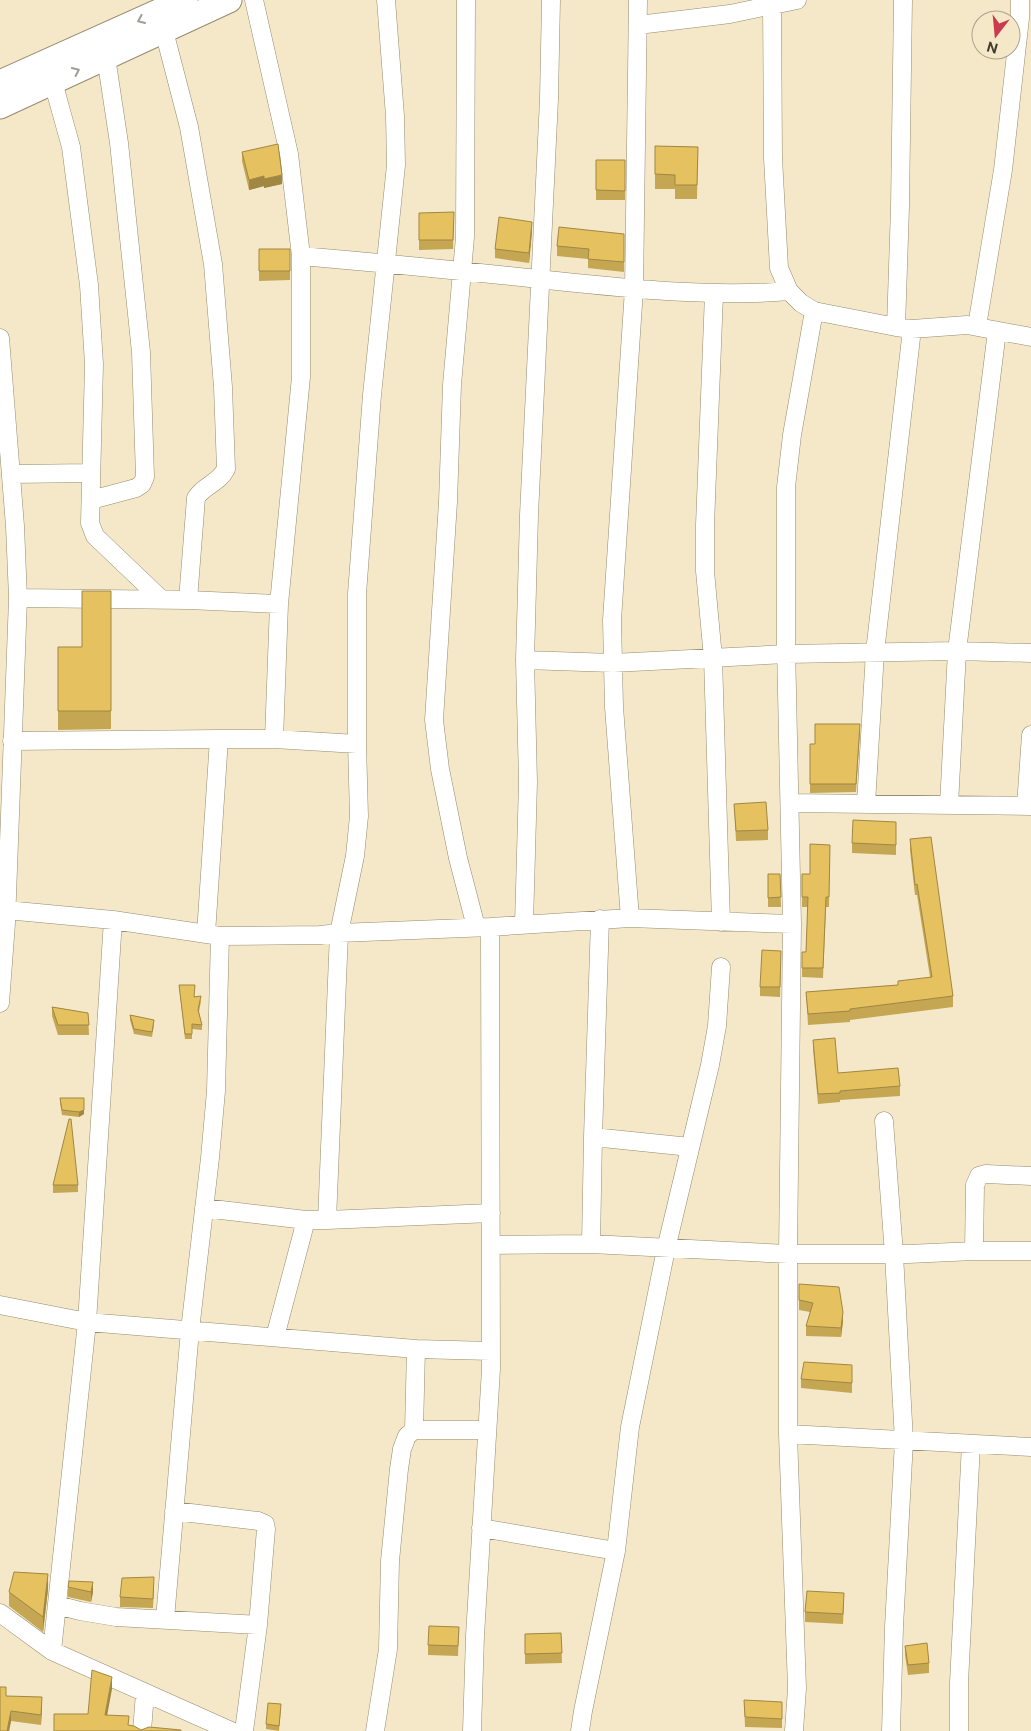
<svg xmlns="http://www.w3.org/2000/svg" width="1031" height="1731" font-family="'Public Sans',sans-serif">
<rect width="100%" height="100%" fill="#f4e8c8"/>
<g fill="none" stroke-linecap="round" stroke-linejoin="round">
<g stroke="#968b6e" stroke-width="19">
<path id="street" d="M 254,0 L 289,154 L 301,256 L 301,377 L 279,604 L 274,739
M 466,0 L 465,237 L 452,385 L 448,502 L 434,720 L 440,769 L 458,858 L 476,927
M 772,0 L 773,158 L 779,268 L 789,291 L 801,303 L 814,311 L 896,327 L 912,329 L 967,325 L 1031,337
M 638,25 L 730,14 L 797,0
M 164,31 L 189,127 L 213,264 L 223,387 L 226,469 C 218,484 204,485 196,498 L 188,600
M 53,82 L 71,147 L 89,285 L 94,364 L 90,523 L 95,536 L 162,600
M 301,256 C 383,263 465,271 547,280 C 627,288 708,298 789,291
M 714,294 L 705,525 L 705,571 L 713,658 L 721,922
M 977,326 L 1003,170 L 1020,18 L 1020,0
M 896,327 L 900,207 L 903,0
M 0,338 L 15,526 L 18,598 L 6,923 L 0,1003
M 11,474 L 91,473
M 91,500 L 136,488 L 142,484 L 145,477 L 141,352 L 119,143 L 106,57
M 18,598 L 188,600 L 279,604
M 525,660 L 613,663 L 786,654 L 957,651 L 1031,653
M 12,741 L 219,739 L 274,739 L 357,744
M 790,803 L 1031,806
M 866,804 L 875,652 L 912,329
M 949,805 L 957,651 L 997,331
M 1026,806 L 1031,735
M 6,910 L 113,920 L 220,936 L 320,935 L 339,933 L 490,927 L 630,918 L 792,924
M 630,918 L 614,707 L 612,620 L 634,289 L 638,0
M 524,924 L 528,782 L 525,660 L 529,515 L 549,99 L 551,0
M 206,934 L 219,739
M 884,1121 L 894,1254 L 904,1441 L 894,1627 L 891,1731
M 593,1137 L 690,1147
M 204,1208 L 306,1220 L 327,1220 L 491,1213
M 327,1220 L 339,933 L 355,856 L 359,816 L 357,744 L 357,594 L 372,395 L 396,165 L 395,116 L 386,0
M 591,1244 L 593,1137 L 600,919
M 491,1245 L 591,1244 L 788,1254 L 908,1254 L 974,1251 L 1031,1251
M 974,1251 L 975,1185 L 979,1176 L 986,1174 L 1031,1176
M 0,1305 L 87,1322 L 416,1349
M 275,1337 L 306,1220
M 414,1430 L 416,1349 L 491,1351
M 788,1434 L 1031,1447
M 174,1511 L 258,1521 L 265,1524 L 266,1529 L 258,1625 L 244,1731
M 481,1528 L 616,1551
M 57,1605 L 80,1611 L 116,1617 L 258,1625
M 0,1613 L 52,1651 L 231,1731
M 165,1619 L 190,1330 L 210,1158 L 216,1091 L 220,936
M 52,1651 L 87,1322 L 113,920
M 142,1731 L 145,1693
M 375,1731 L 388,1649 L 390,1561 L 399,1469 L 402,1449 L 407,1436 L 414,1430 L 487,1430
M 472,1731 L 475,1636 L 491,1369 L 490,927
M 580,1731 L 583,1711 L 616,1551 L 630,1427 L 666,1249 L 710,1065 L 717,1026 L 721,967
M 794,1731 L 797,1688 L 788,1434 L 788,1254 L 792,924 L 786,645 L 786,487 L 792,435 L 814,311
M 959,1731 L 959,1683 L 971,1444"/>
</g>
<g stroke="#968b6e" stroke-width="27">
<path id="secondary" d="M 0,83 L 185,0
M 0,106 L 229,0"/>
</g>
<use href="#street" stroke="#fff" stroke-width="18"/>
<use href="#secondary" stroke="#fff" stroke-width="25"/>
</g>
<path fill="#c5a653" d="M 655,146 L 698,147 L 697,199 L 675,199 L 675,189 L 655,189 Z
M 242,152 L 282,184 L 264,188 L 264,186 L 249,190 L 242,161 Z
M 596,160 L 625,160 L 625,200 L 596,200 Z
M 419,213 L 454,222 L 453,249 L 419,250 Z
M 532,231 L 529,263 L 495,258 L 495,249 Z
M 624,234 L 624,272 L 588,268 L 588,259 L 557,256 L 557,246 Z
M 259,249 L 290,249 L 290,280 L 259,281 Z
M 111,591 L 111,729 L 58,730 L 58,647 L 82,647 Z
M 860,732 L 856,792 L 810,793 L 810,744 L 815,744 Z
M 734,804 L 768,830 L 768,840 L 736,841 Z
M 896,822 L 896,855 L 852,853 L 852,843 Z
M 910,839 L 953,996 L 953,1007 L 850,1020 L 850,1022 L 808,1025 L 806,992 L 898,985 L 930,977 L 917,895 L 915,895 L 910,850 Z
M 830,845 L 829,907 L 826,907 L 823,978 L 802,977 L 802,952 L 806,952 L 808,907 L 802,907 L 802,874 L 810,874 Z
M 768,874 L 780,874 L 781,907 L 768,907 Z
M 781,951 L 780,997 L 760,996 L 760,987 Z
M 179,985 L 201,1001 L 199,1012 L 202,1025 L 202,1030 L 192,1029 L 192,1039 L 185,1039 Z
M 52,1007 L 88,1013 L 89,1035 L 58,1035 L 52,1016 Z
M 130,1015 L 154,1025 L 152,1037 L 134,1034 L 130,1020 Z
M 813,1040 L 838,1073 L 900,1086 L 900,1096 L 840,1100 L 840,1102 L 818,1104 L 813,1049 Z
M 60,1098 L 84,1114 L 79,1117 L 62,1115 L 60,1103 Z
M 53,1185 L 78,1185 L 78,1192 L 53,1193 Z
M 799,1284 L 843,1321 L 841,1337 L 806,1336 L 806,1326 L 810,1312 L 799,1310 Z
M 852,1365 L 852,1393 L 801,1388 L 801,1379 Z
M 68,1587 L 93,1592 L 91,1602 L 68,1597 Z
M 154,1587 L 153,1608 L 120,1607 L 120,1597 Z
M 48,1589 L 43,1632 L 9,1606 L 9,1592 Z
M 844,1603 L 843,1624 L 805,1622 L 805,1612 Z
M 459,1627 L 458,1656 L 428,1655 L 428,1645 Z
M 561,1633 L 562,1663 L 525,1664 L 525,1634 Z
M 905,1646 L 929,1663 L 929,1673 L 908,1675 L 905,1655 Z
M 6,1696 L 42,1706 L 41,1725 L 11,1721 L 9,1731 L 0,1731 Z
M 744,1700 L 782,1702 L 782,1728 L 745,1727 Z
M 281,1709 L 279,1731 L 266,1729 L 266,1724 Z"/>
<path fill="#a08743" d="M 282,175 L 282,184 L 264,188 L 264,179 Z
M 264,176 L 264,186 L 249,190 L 249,180 Z
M 532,222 L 532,231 L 529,263 L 529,253 Z
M 84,1103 L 84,1114 L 79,1117 L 79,1112 Z
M 843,1312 L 843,1321 L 841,1337 L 841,1328 Z
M 48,1574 L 48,1589 L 43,1632 L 43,1617 Z
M 93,1582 L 93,1592 L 91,1602 L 91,1592 Z
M 112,1677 L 112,1689 L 105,1727 L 105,1715 Z
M 42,1697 L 42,1706 L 41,1725 L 41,1715 Z
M 11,1711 L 11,1721 L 9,1731 L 7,1731 Z"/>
<path fill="#e5c160" stroke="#a08743" d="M 278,144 L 282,175 L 264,179 L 264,176 L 249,180 L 242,152 Z
M 655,146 L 698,147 L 697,185 L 675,185 L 675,175 L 655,174 Z
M 596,160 L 625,160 L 625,191 L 596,190 Z
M 454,212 L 453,240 L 419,240 L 419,213 Z
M 499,217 L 532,222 L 529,253 L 495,249 Z
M 559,227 L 624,234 L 624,262 L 588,259 L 589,249 L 557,246 Z
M 259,249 L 290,249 L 290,271 L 259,271 Z
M 82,591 L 111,591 L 111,711 L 58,711 L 58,647 L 82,647 Z
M 815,724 L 860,724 L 856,784 L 810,784 L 810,744 L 815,744 Z
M 766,802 L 768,830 L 736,831 L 734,804 Z
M 853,820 L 896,822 L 896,845 L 852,843 Z
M 931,837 L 953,996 L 850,1009 L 850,1011 L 808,1014 L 806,992 L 898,985 L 898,981 L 932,977 L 917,884 L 915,885 L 910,839 Z
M 810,844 L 830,845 L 829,897 L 826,897 L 823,968 L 802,968 L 802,952 L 806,952 L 808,897 L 802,897 L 802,874 L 810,874 Z
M 768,874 L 780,874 L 781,897 L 768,898 Z
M 762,950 L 781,951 L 780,987 L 760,987 Z
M 179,985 L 195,985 L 194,997 L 201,996 L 198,1010 L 202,1025 L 192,1024 L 192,1034 L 185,1034 Z
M 52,1007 L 88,1013 L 89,1025 L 58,1025 Z
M 130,1015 L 154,1020 L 152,1032 L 134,1029 Z
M 835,1038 L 838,1073 L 898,1068 L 900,1086 L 840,1091 L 840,1093 L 818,1094 L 813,1040 Z
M 60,1098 L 84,1098 L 84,1110 L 79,1112 L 62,1110 Z
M 69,1119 L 71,1119 L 78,1185 L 53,1185 Z
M 799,1284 L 839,1287 L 843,1312 L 841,1328 L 806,1326 L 813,1303 L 799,1300 Z
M 804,1362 L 852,1365 L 852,1383 L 801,1379 Z
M 14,1572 L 48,1574 L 43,1617 L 9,1592 Z
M 154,1577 L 153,1599 L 120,1597 L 122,1578 Z
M 69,1581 L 93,1582 L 91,1592 L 68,1587 Z
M 807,1591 L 844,1593 L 843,1614 L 805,1612 Z
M 429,1626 L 459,1627 L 458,1646 L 428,1645 Z
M 561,1633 L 562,1653 L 525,1654 L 525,1634 Z
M 927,1643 L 929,1663 L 908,1665 L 905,1646 Z
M 92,1670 L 112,1677 L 105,1715 L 129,1716 L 128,1725 L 134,1726 L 141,1730 L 149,1727 L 181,1730 L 181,1731 L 54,1731 L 54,1714 L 88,1714 Z
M 0,1687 L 6,1687 L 6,1696 L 42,1697 L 41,1715 L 11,1711 L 7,1731 L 0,1731 Z
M 744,1700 L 782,1702 L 782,1719 L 745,1717 Z
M 268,1703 L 281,1704 L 279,1726 L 266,1724 Z"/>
<defs><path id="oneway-chevron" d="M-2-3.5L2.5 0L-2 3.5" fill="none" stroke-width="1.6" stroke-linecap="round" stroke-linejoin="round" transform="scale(1.25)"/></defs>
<g stroke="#a09e98">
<use href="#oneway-chevron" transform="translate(141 20) rotate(156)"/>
<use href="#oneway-chevron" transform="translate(76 71) rotate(-25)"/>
</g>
<g transform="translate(996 35) rotate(196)"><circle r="24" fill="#f4e8c8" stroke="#aca48b"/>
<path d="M0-4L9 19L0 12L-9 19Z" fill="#cb3b4e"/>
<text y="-8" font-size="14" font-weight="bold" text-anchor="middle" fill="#413d30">N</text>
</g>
</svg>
